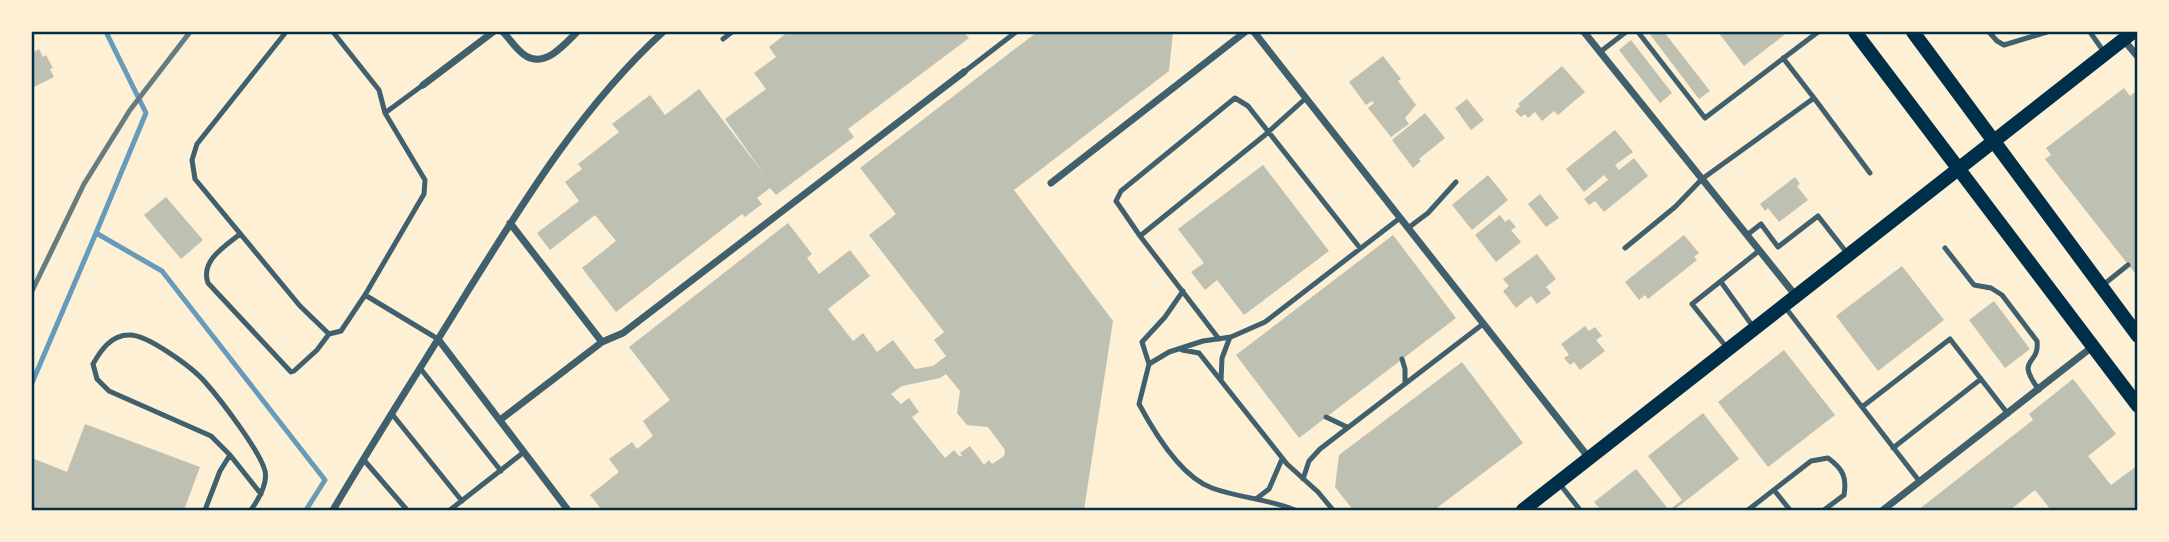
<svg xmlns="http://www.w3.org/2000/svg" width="2169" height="542" font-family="Barlow,sans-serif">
<rect width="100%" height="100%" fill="#fdf0d5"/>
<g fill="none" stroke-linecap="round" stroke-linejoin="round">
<path stroke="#669bbc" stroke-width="5" d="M 106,32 L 146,113 L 96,233 L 162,271 L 325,480 L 306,510
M 32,383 L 96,233"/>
</g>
<path fill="#bec0b2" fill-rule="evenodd" d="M 788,32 L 963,32 L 969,38 L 848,129 L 854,137 L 776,195 L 770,188 L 757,198 L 762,204 L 745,217 L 742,214 L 616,312 L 582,268 L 616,241 L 595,215 L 550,250 L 537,233 L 579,201 L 565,182 L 582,169 L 578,164 L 619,132 L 612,124 L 650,95 L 665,115 L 699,89 L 764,174 L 725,119 L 766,89 L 754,73 L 776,57 L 769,47 Z
M 1037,32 L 1173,32 L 1169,71 L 1014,190 L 1113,321 L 1084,510 L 602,510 L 590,495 L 619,472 L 609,459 L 632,442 L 637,449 L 653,436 L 643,421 L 670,400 L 629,347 L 788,223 L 812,254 L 807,258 L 819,274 L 850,250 L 870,276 L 828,309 L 853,341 L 863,333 L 877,352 L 893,340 L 915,369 L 933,366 L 946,356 L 934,340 L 944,332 L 869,235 L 896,214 L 860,168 ZM 946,374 L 960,391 L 957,413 L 967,425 L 988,427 L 1005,450 L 1004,456 L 992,464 L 989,460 L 984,465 L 970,446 L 960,453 L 962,455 L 960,457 L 954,450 L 945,458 L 912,417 L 919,412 L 909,398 L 901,404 L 891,394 L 902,386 L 940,378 Z
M 1651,32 L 1664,32 L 1710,91 L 1699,99 L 1649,33 Z
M 1718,32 L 1788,32 L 1744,66 Z
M 1631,40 L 1672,93 L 1660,103 L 1619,50 Z
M 39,49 L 43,57 L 46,55 L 53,68 L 50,69 L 54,77 L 32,88 L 32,53 Z
M 1383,56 L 1401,79 L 1398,81 L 1416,105 L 1405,118 L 1409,124 L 1391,137 L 1368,108 L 1374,103 L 1372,101 L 1366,105 L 1349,82 Z
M 1562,66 L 1585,92 L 1558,115 L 1554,111 L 1542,121 L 1535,112 L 1528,118 L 1525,114 L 1521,117 L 1515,111 L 1520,106 L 1518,104 Z
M 2124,88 L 2130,96 L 2138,89 L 2138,277 L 2045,159 L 2051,155 L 2046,148 Z
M 1467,99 L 1484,120 L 1471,130 L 1455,108 Z
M 1425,113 L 1445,138 L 1419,159 L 1421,161 L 1413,168 L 1392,140 Z
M 1615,130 L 1633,152 L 1615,165 L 1619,170 L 1634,158 L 1648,176 L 1604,212 L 1595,201 L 1589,205 L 1584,199 L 1608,180 L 1604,175 L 1584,192 L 1566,169 Z
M 1263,165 L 1329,251 L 1244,315 L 1217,280 L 1205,290 L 1191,272 L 1204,263 L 1178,229 Z
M 1488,175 L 1508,200 L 1472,230 L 1452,205 Z
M 1795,177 L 1800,184 L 1797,186 L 1808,200 L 1779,222 L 1768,208 L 1765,211 L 1760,204 Z
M 1540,194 L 1559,218 L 1546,227 L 1528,204 Z
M 166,197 L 203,240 L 181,259 L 144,215 Z
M 1500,215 L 1505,222 L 1509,219 L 1516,227 L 1511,230 L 1521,242 L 1496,262 L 1475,235 Z
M 1393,235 L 1456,318 L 1299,438 L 1236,355 Z
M 1684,235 L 1699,253 L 1694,257 L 1697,260 L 1648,299 L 1645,295 L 1639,300 L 1625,282 Z
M 1537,254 L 1556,279 L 1546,287 L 1551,293 L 1537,304 L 1531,296 L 1516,308 L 1503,291 L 1509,286 L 1503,279 Z
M 1902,266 L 1944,320 L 1878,371 L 1836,316 Z
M 1994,301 L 2030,349 L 2005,368 L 1969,320 Z
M 1585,326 L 1589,331 L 1595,327 L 1602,336 L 1596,340 L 1605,351 L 1580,370 L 1574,362 L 1570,365 L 1564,358 L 1569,355 L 1561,344 Z
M 1784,350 L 1835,415 L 1768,467 L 1718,402 Z
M 1462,362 L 1523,443 L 1434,510 L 1353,510 L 1335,487 L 1339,455 Z
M 2073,379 L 2116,434 L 2088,456 L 2111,485 L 2138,465 L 2138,510 L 2051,510 L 2035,490 L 2010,510 L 1918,510 L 2033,420 L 2029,414 Z
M 1703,413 L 1739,459 L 1674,510 L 1601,510 L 1594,502 L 1636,469 L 1669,510 L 1682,500 L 1648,456 Z
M 85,424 L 200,467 L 184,510 L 32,510 L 32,458 L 67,472 Z"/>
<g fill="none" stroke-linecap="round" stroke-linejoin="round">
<path stroke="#3f606c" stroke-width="5" d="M 286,32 L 197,144 L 192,160 L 195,179 L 300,306 L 329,334 L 341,331 L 365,295 L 424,194 L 425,180 L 385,113 L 379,90 L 333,32
M 1638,32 L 1705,118 L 1818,32
M 1989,32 L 1997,41 L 2004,45 L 2047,32
M 2090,32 L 2104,52
M 723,39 L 732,32
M 1600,52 L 1626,32
M 964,72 L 1016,32
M 1814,98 L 1870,173
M 385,113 L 423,85
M 1408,228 L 1428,213 L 1456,182
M 240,234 C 225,246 200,261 208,283 L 291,372 L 294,371 L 317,350 L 329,334
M 1747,235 L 1761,224 L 1778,247 L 1818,216 L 1847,253
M 1140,236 L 1116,201 L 1121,191 L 1235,98 L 1248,106 L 1360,248
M 1625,248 L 1675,207 L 1702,179 L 1814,98 L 1783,58
M 1945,248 L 1974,285 L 1991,288 L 2002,295 L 2037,341 C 2040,367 2014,356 2039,390
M 1721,282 L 1754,328
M 2103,285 L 2128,265
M 1183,291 L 1165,317 L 1142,342 L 1149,364 L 1139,404 C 1154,432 1181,477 1212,488 C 1239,498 1269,499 1295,510
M 365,295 L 438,339
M 1785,307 L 1862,407
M 1219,339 L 1140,236 L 1265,135 L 1306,98
M 1728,349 L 1692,304 L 1760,250
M 1182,350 L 1199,353 L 1287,464 L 1318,492 L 1333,510
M 1169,352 L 1203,341 L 1231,337 L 1265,322 L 1400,218
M 1402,359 L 1405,369 L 1405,384
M 1149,364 L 1169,352
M 420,368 L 501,471
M 1221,381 L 1222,358 L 1230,337
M 392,414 L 462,501
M 1326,417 L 1347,427
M 1893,448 L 1981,379
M 363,459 L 407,510
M 1303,479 L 1309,461 L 1320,449 L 1483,324
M 1920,482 L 1862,407 L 1950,339 L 2008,414
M 1559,483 L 1580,510
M 1774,490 L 1790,510
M 1256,499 L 1269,489 L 1282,459
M 205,510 L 220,471 L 230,455
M 251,510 C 258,500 268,484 265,471 C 260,451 220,399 205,382 C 193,368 147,334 129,335 C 111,335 101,350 93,364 L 97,379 L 109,391 L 211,436 L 230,455 L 261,494
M 450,510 L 524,452
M 1748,510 L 1811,461 L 1828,458 C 1843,469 1847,477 1844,495 L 1824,510"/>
<path stroke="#3f606c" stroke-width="7" d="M 503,32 C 510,39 517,51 526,56 C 545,68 565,44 577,32
M 1254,32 L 1589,458
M 1584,32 L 1796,296
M 2123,39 L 2138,57
M 423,85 L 493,32
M 1051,183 L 1245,32
M 510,223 L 602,342
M 438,339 L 568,510
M 500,420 L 602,342 L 623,333 L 964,72
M 333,510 C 376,437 422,366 466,294 C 524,201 582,106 663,32
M 1883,510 L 2092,347"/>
<path stroke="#003049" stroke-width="14" d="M 1855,32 L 2138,406
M 1913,32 L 2138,336
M 1523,510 L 2133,32"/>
<path stroke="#657d81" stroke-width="5" d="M 32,291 L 84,184 L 130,110 L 190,32"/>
</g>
<rect width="2169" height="542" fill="none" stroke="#fdf0d5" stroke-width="66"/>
<rect x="33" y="33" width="2103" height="476" fill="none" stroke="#003049" stroke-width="2.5"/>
</svg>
